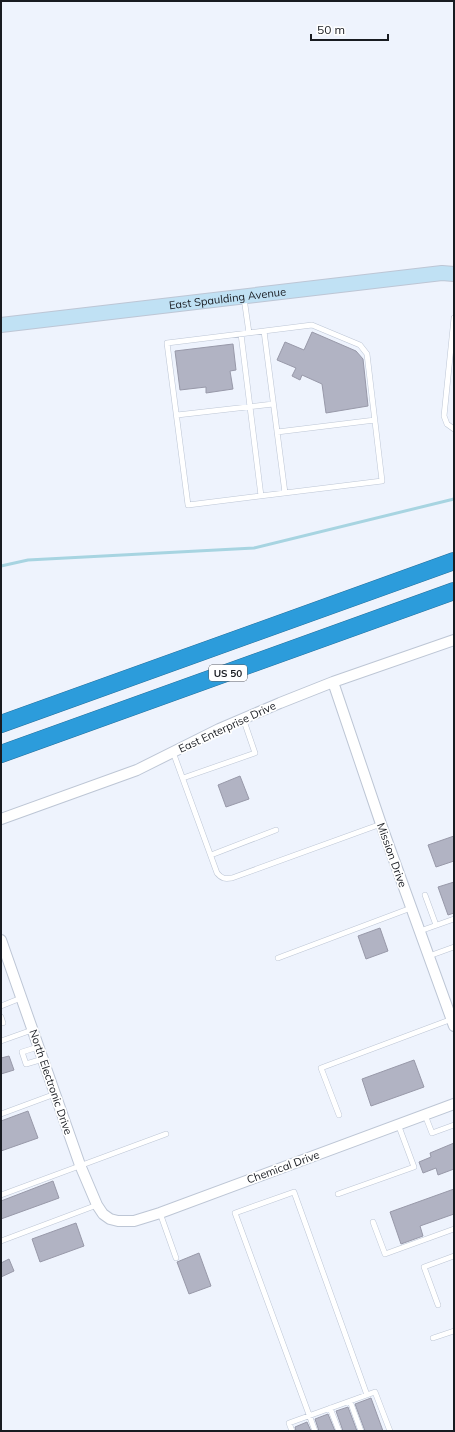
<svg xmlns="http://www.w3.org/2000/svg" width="455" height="1432" font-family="Mulish,sans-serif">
<rect width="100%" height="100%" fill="#eef3fd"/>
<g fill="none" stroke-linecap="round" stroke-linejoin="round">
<path stroke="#a7d4e1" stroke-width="3" d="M 1,566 L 28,560 L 254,548 L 454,499"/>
</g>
<path fill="#b1b3c3" stroke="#9899a9" d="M 312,332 L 356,351 L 363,359 L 368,406 L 326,413 L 322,384 L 302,375 L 300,380 L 292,376 L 296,368 L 277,360 L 285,342 L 304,350 Z
M 233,344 L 236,370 L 230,371 L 233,389 L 206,393 L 206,387 L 180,390 L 175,351 Z
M 240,776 L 249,799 L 226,807 L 218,785 Z
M 454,836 L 454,861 L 436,867 L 428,845 Z
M 454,882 L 454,913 L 448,915 L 438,887 Z
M 380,928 L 388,951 L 366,959 L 358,936 Z
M 9,1056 L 14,1070 L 1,1074 L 1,1058 Z
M 414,1060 L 424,1087 L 371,1106 L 362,1079 Z
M 28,1111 L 38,1138 L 1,1151 L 1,1121 Z
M 454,1143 L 454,1169 L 438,1175 L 436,1168 L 423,1173 L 419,1162 L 431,1157 L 430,1153 Z
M 53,1181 L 59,1198 L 1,1219 L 1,1201 Z
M 454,1189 L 454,1214 L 420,1226 L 423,1236 L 401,1244 L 390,1212 Z
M 76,1223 L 84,1246 L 40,1262 L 32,1239 Z
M 199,1253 L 211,1286 L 189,1294 L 177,1262 Z
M 9,1259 L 14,1271 L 1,1277 L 1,1263 Z
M 371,1398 L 383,1431 L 365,1431 L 355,1404 Z
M 348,1407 L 357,1431 L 343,1431 L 336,1411 Z
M 328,1414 L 335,1431 L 319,1431 L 315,1419 Z
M 307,1422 L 311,1431 L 296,1431 L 295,1427 Z"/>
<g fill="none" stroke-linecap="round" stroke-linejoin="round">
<g stroke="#bdc6d5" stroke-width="6">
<path id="lane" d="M 244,298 L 249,333
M 454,318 L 444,416 L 447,424 L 454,429
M 312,325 L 360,345 L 367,354 L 382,481 L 188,505 L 167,343 Z
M 264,331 L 285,493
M 241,334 L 261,496
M 177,415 L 273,404
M 277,432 L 375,420
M 173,752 L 217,873 C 222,879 225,879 232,878 L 381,824
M 183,778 L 255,753 L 243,718
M 211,855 L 276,830
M 425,895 L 436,925
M 420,931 L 454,919
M 429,956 L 454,947
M 278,958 L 411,908
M 1,1006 L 21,998
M 1,1017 L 3,1023
M 1,1041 L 32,1030
M 38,1047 L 22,1052 L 26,1064 L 43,1059
M 1,1114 L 55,1094
M 339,1115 L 321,1068 L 452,1019
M 425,1115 L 432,1133 L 454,1125
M 338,1194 L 414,1167 L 398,1124
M 1,1195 L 166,1134
M 160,1213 L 176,1258
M 373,1222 L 385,1254 L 454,1229
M 1,1241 L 97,1205
M 438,1305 L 424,1267 L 454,1256
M 433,1338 L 454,1331
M 350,1401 L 361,1431
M 330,1408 L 339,1431
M 292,1431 L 289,1423 L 375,1392 L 390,1431
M 315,1431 L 235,1213 L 294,1192 L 367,1395"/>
</g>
<g stroke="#bdc6d5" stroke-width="12">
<path id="street" d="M 333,682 L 381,824 L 454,1026
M 1,819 L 137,770 L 219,729 L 280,703 L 333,682 L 454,640
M 1,940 L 80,1165 L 97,1205 L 103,1214 L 110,1219 L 118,1221 L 134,1221 L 160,1213 L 454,1104"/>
</g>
<g stroke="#bdc6d5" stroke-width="16">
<g id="secondary">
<path id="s1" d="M 1,325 L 442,273 L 454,274"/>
</g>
</g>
<g stroke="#256f9a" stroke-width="18">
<path id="highway" d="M 1,724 L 454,561
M 1,754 L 454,591"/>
</g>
<use href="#lane" stroke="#fff" stroke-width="5"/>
<use href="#street" stroke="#fff" stroke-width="10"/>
<use href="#secondary" stroke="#c0e1f4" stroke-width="14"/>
<use href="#highway" stroke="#2c9cdb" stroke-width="17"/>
</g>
<g text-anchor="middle" stroke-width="3.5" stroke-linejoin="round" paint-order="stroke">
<rect fill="#fff" stroke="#5d5f64" stroke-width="1" x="209" y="665" width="38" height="16" rx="3"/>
<g font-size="10" font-weight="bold" fill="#181b21">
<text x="228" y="677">US 50</text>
</g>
<g font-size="11" fill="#181b21" stroke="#fff">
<text dy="4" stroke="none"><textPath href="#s1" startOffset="228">East Spaulding Avenue</textPath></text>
<text transform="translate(227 727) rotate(-25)" y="4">East Enterprise Drive</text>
<text transform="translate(392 855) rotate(70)" y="4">Mission Drive</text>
<text transform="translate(51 1082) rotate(71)" y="4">North Electronic Drive</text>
<text transform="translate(283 1167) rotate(-20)" y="4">Chemical Drive</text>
</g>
</g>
<rect width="455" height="1432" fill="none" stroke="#181b21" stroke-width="4"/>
<path d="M311 34v6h77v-6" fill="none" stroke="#181b21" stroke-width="2"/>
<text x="317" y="34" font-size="12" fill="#181b21" stroke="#ffffff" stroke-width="3" paint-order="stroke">50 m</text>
</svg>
